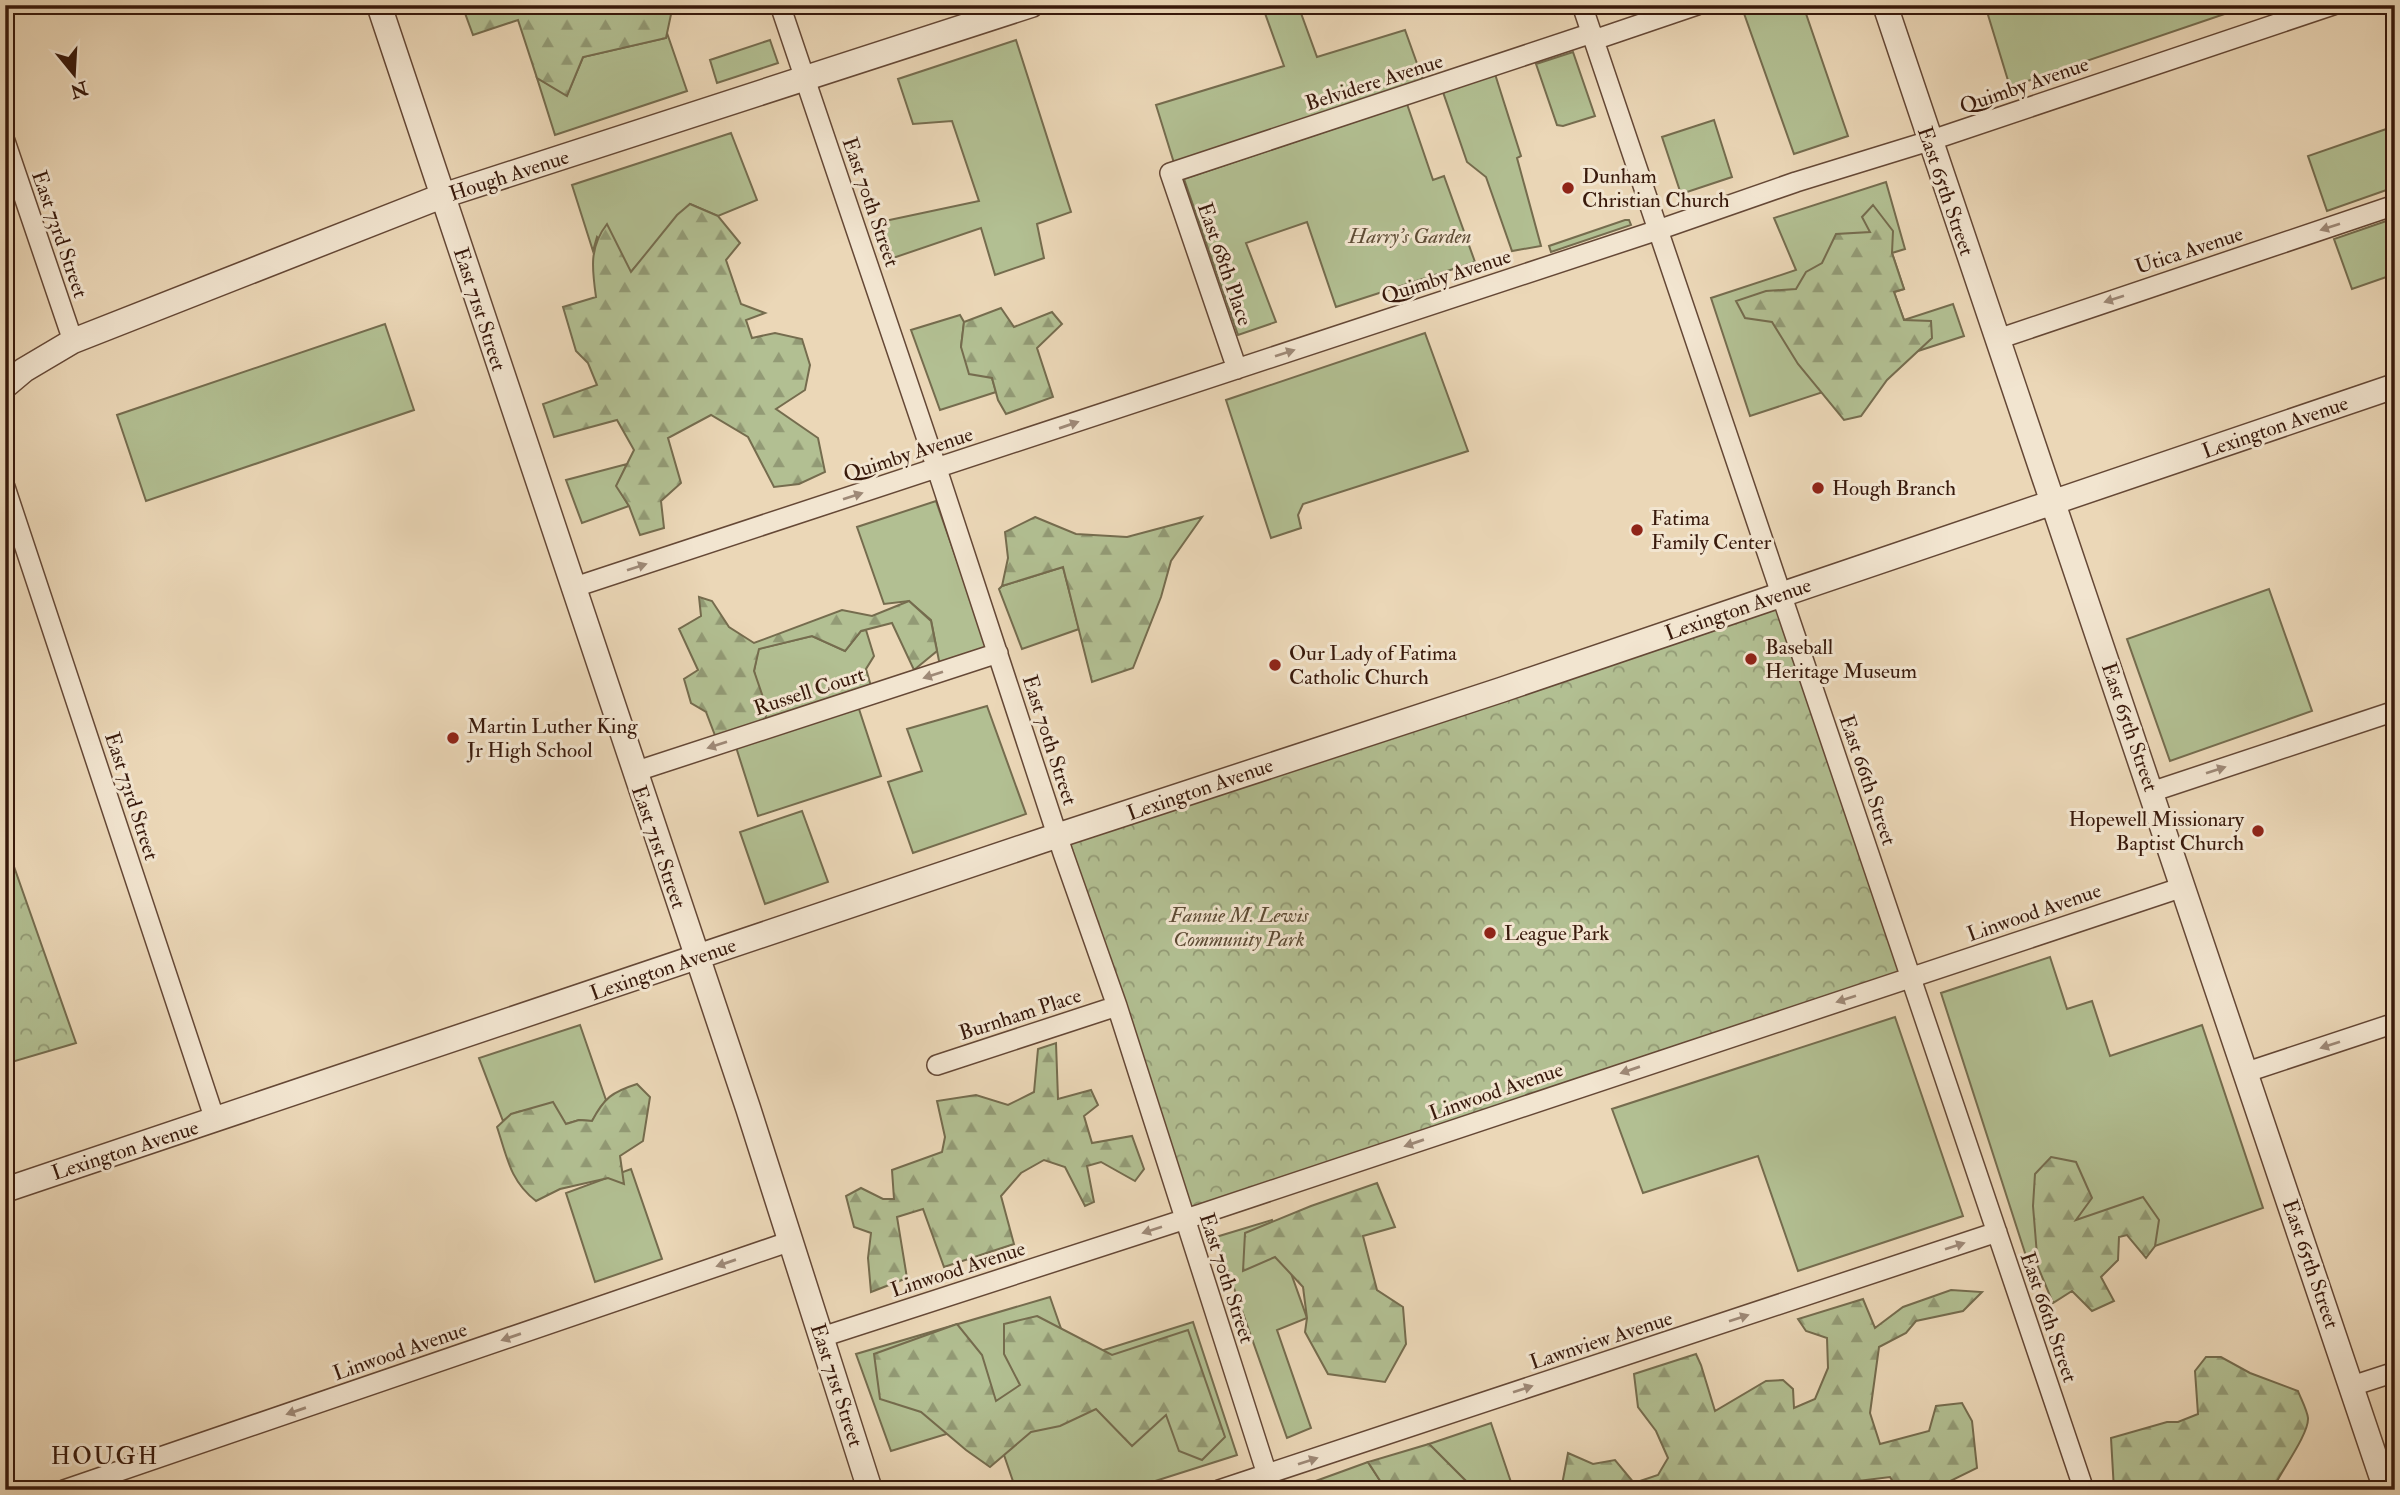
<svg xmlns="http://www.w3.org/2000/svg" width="2400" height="1495" font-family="'IM FELL Double Pica',serif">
<defs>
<pattern id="forest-firs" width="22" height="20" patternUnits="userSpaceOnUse" patternTransform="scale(1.75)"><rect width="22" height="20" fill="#b2bf92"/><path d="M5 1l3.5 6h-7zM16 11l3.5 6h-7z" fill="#929a75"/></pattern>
<pattern id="park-crowns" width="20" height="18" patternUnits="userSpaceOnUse" patternTransform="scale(1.75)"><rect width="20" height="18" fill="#b2bf92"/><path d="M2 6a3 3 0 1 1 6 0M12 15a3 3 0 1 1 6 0" fill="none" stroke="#929a75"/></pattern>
</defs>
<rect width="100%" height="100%" fill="#ebd7b7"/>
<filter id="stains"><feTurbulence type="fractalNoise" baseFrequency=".00286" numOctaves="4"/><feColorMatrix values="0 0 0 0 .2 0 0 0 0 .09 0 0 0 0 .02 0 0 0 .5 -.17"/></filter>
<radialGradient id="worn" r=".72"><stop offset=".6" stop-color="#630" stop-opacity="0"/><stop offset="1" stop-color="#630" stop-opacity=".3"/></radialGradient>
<path fill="#b2bf92" stroke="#756c4e" stroke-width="2" d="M 1262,5 L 1298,5 L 1317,57 L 1405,30 L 1424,83 L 1174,163 L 1156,105 L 1284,66 Z
M 1741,5 L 1803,5 L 1848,136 L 1794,154 Z
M 1985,5 L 2251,5 L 2010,87 Z
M 667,33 L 687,91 L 555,135 L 537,78 L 567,95 L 583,57 L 666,38 Z
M 770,40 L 778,63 L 717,83 L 710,60 Z
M 1016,40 L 1071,212 L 1037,224 L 1044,258 L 995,275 L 981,228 L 893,258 L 880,222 L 979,201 L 952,121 L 913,124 L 898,79 Z
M 1573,52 L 1595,116 L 1563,126 L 1557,125 L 1536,64 Z
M 1495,74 L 1521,156 L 1517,158 L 1541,246 L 1512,251 L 1486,177 L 1467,162 L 1443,92 Z
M 1407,104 L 1433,180 L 1444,176 L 1475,262 L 1336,307 L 1307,222 L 1246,243 L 1276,322 L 1238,335 L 1184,179 Z
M 1714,120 L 1732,177 L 1681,194 L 1662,137 Z
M 2395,126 L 2395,187 L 2327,211 L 2308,156 Z
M 731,133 L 757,200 L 718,216 L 690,204 L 631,272 L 597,237 L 593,251 L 572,185 Z
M 1886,182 L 1905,249 L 1892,253 L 1904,289 L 1894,292 L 1904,320 L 1953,304 L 1964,336 L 1875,365 L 1875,375 L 1750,416 L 1711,298 L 1796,270 L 1774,218 Z
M 2395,218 L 2395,274 L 2352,289 L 2334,239 Z
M 1625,220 L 1629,220 L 1631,225 L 1551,252 L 1549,246 Z
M 960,315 L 964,322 L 961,347 L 992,378 L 996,392 L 940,410 L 911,330 Z
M 385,324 L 414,410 L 146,501 L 117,415 Z
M 1425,333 L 1468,451 L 1303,504 L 1298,515 L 1301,528 L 1271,538 L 1226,400 Z
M 627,464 L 617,486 L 629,506 L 582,523 L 566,480 Z
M 936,501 L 988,649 L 940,666 L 931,620 L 909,601 L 884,604 L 857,527 Z
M 1063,567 L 1079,629 L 1022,649 L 999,589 L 1002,586 Z
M 2269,589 L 2312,711 L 2170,761 L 2127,639 Z
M 866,630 L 874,656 L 866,669 L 871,686 L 766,721 L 754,671 L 758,649 L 812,636 L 845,651 L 861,631 Z
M 858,706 L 881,776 L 758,816 L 735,744 Z
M 987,706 L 1026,814 L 913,853 L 888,782 L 922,771 L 907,729 Z
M 802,811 L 828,882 L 765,904 L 740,832 Z
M 2050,957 L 2067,1009 L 2092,1001 L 2110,1056 L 2202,1025 L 2263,1208 L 2155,1246 L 2144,1218 L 2026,1256 L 1941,993 Z
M 1895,1017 L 1963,1216 L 1798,1271 L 1758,1156 L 1643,1193 L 1612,1109 Z
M 580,1025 L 606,1100 L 592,1121 L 579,1120 L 566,1124 C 542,1114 526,1101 503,1121 L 479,1058 Z
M 631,1169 L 662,1259 L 595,1282 L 566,1193 Z
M 1272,1220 L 1307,1318 L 1277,1330 L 1311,1428 L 1287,1438 L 1216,1237 Z
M 1050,1297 L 1072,1360 L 1193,1322 L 1237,1455 L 1127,1490 L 1016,1490 L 992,1420 L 891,1451 L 856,1354 Z
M 1491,1423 L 1513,1488 L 1475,1490 L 1429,1444 Z
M 1368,1462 L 1386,1490 L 1303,1490 L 1302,1486 Z"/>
<path fill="url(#forest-firs)" stroke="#756c4e" stroke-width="2" d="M 462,5 L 673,5 L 666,38 L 583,57 L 567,96 L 537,78 L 518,20 L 473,35 Z
M 690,204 L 718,216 L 740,243 L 726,260 L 741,304 L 765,313 L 746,320 L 752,338 L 775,333 L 802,339 L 810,365 L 805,390 L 776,409 L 818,438 L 825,472 L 799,484 L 774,487 L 748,437 L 711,415 L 668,438 L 681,483 L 661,501 L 664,528 L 640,535 L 629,506 L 616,486 L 634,450 L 617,420 L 554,437 L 543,404 L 597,385 L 588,363 L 576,351 L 563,307 L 596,297 C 592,269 589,247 607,224 L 631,272 L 677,215 Z
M 1873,205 L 1893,231 L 1892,253 L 1904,289 L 1894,292 L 1904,320 L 1931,321 L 1932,338 L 1887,380 L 1861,416 L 1844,420 L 1798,364 L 1772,322 L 1745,318 L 1736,301 L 1766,291 L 1796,289 L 1806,272 L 1822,263 L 1836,234 L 1870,232 L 1862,217 Z
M 1001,308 L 1014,327 L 1052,312 L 1062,324 L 1037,348 L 1053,397 L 1006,414 L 998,400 L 992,378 L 969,374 L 961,347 L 964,322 Z
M 1035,517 L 1076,534 L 1127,537 L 1202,517 L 1171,561 L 1161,597 L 1133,668 L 1092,682 L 1063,567 L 1002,586 L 1008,558 L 1005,532 Z
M 699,597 L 712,601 L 729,627 L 754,643 L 842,610 L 872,616 L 909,601 L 931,621 L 937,651 L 914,670 L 892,623 L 861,631 L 845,651 L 812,636 L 759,649 L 754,671 L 765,703 L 766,721 L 716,738 L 706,712 L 691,703 L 684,679 L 698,670 L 679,629 L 701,616 Z
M 1056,1043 L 1058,1099 L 1091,1090 L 1098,1105 L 1084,1116 L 1092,1143 L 1132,1136 L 1144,1169 L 1135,1181 L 1101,1162 L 1087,1166 L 1094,1202 L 1085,1206 L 1065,1167 L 1044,1160 L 1021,1173 L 1001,1196 L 1014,1244 L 944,1267 L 923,1209 L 897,1217 L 907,1278 L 871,1292 L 868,1258 L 871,1233 L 854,1227 L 846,1196 L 861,1188 L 883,1199 L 894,1199 L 892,1170 L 942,1152 L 945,1137 L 937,1101 L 976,1095 L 1008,1105 L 1034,1092 L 1038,1049 Z
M 637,1084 L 650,1097 L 643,1141 L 620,1156 L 624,1184 L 608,1178 L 560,1189 L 536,1201 C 510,1181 507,1157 497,1127 L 511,1114 L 553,1102 L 566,1124 L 579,1120 L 592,1121 C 604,1098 612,1092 637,1084 Z
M 2051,1157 L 2076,1162 L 2092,1198 L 2076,1220 L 2143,1197 L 2159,1220 L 2155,1246 L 2146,1258 L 2127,1235 L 2119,1237 L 2118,1260 L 2101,1277 L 2114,1301 L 2092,1311 L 2072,1291 L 2053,1303 L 2038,1267 L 2033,1206 L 2035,1174 Z
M 1377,1183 L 1395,1227 L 1363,1236 L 1377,1290 L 1403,1307 L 1406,1344 L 1385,1382 L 1328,1374 L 1305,1332 L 1307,1318 L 1303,1287 L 1275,1257 L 1243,1271 L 1245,1233 L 1311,1206 Z
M 1951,1290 L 1982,1292 L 1963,1311 L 1916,1321 L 1906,1333 L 1879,1347 L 1870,1413 L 1880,1444 L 1929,1431 L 1936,1406 L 1962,1403 L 1972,1421 L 1977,1468 L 1932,1490 L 1898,1490 L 1890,1477 L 1842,1483 L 1838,1489 L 1812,1490 L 1561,1490 L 1568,1453 L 1593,1464 L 1615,1460 L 1634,1483 L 1658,1475 L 1668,1458 L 1656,1431 L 1638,1407 L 1634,1374 L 1696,1354 L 1701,1365 L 1715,1411 L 1766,1381 L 1783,1380 L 1793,1389 L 1794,1408 L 1815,1399 L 1828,1368 L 1827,1338 L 1806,1331 L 1798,1319 L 1863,1299 L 1875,1328 L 1903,1307 Z
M 1037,1316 L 1112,1355 L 1188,1330 L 1225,1437 L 1202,1460 L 1179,1451 L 1166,1415 L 1132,1446 L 1096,1409 L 1060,1426 L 1031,1432 L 990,1467 L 966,1450 L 921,1412 L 880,1399 L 874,1354 L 957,1324 L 982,1355 L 996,1401 L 1020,1385 L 1004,1354 L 1004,1324 Z
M 2206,1357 L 2221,1357 L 2250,1373 L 2298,1391 C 2301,1399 2307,1410 2308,1418 C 2309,1433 2284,1467 2276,1483 L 2285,1490 L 2114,1490 L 2111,1438 L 2167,1422 L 2178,1422 L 2198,1414 L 2195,1371 Z
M 1429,1444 L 1475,1490 L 1386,1490 L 1368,1462 Z"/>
<path fill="url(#park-crowns)" stroke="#756c4e" stroke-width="2" d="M 1781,594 L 1911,978 L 1184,1220 L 1063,853 L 1075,831 Z
M 5,841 L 76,1043 L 5,1064 Z"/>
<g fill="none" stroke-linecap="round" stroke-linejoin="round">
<g stroke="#654836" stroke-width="22">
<path id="minor" d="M 780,5 L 937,469 L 1063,853 L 1117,1006 L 1272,1490
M 1582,5 L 2084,1490
M 1594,40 L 1697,5
M 5,141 L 73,341
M 1998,339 L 2395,205
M 1237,369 L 1170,173 L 1592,33
M 5,487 L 215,1120
M 572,588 L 1658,230 L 1796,182 L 1929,141 L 2333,5
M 634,772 L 998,653
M 2151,792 L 2395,711
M 937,1065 L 1117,1006
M 2247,1072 L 2395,1023
M 822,1337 L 1201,1214 L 2183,887
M 2352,1386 L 2395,1372
M 64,1490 L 791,1241
M 1219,1490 L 1997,1232"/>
</g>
<g stroke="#654836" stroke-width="27">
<path id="tertiary" d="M 379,5 L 748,1108 L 870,1490
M 1885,5 L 2386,1490
M 5,386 L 24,370 L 73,341 L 442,196 L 1031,5
M 5,1190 L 1041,841 L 1501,690 L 2395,386"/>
</g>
<use href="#minor" stroke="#f2e5d0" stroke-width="19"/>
<use href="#tertiary" stroke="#f2e5d0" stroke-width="24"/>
</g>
<defs><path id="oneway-solid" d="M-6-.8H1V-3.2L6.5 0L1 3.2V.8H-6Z" transform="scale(1.75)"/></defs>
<g fill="#9e8977">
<use href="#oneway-solid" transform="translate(2330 227) rotate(162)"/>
<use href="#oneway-solid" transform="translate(2114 299) rotate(162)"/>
<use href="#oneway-solid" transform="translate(1285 353) rotate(-18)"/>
<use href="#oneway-solid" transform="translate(1069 425) rotate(-19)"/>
<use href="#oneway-solid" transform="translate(853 496) rotate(-18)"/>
<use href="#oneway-solid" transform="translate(637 567) rotate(-18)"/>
<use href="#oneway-solid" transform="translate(933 675) rotate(162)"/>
<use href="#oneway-solid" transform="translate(717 745) rotate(162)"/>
<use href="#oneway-solid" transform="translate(2216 770) rotate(-18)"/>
<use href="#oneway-solid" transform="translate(1846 999) rotate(162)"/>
<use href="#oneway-solid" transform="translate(2330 1045) rotate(162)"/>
<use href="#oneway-solid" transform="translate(1630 1070) rotate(161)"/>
<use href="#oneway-solid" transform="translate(1414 1143) rotate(161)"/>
<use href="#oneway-solid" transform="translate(1152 1230) rotate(162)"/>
<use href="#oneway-solid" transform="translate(1955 1246) rotate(-18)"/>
<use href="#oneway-solid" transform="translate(726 1263) rotate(161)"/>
<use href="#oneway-solid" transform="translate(1739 1318) rotate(-18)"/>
<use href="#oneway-solid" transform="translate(511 1337) rotate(161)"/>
<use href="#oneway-solid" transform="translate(1523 1389) rotate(-18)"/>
<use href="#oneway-solid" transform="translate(296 1411) rotate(161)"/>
<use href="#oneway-solid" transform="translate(1308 1461) rotate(-18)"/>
</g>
<g fill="#8f2418" stroke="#f2e5d0" stroke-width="2.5">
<circle cx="1568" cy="188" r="7"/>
<circle cx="1818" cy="488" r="7"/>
<circle cx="1637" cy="530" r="7"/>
<circle cx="1751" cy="659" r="7"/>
<circle cx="1275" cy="665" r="7"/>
<circle cx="453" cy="738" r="7"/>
<circle cx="2258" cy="831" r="7"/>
<circle cx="1490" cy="933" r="7"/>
</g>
<g text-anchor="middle" stroke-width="6" stroke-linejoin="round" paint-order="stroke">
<g font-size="21" fill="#38190b" stroke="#f2e5d0">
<text transform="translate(1374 82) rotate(-18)" y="7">Belvidere Avenue</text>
<text transform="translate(2024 85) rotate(-19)" y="7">Quimby Avenue</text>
<text transform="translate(509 175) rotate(-18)" y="7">Hough Avenue</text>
<text transform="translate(1946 191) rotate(71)" y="7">East 65th Street</text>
<text transform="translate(871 202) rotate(71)" y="7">East 70th Street</text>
<text transform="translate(60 234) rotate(71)" y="7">East 73rd Street</text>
<text transform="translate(2189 250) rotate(-18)" y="7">Utica Avenue</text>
<text transform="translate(1225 264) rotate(71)" y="7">East 68th Place</text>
<text transform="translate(1446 276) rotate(-18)" y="7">Quimby Avenue</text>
<text transform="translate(480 309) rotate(72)" y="7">East 71st Street</text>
<text transform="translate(2275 427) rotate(-19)" y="7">Lexington Avenue</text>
<text transform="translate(908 454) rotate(-18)" y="7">Quimby Avenue</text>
<text transform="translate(1738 609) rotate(-19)" y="7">Lexington Avenue</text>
<text transform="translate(809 691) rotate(-18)" y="7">Russell Court</text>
<text transform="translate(2130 727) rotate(71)" y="7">East 65th Street</text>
<text transform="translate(1050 740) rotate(72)" y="7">East 70th Street</text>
<text transform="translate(1868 780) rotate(71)" y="7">East 66th Street</text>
<text transform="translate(1200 789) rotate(-19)" y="7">Lexington Avenue</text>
<text transform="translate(132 796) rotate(72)" y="7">East 73rd Street</text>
<text transform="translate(659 847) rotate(71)" y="7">East 71st Street</text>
<text transform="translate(2034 912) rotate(-19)" y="7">Linwood Avenue</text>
<text transform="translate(663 969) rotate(-19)" y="7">Lexington Avenue</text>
<text transform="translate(1020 1014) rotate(-18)" y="7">Burnham Place</text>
<text transform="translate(1496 1091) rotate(-19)" y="7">Linwood Avenue</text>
<text transform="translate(125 1150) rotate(-18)" y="7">Lexington Avenue</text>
<text transform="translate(2311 1264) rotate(71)" y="7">East 65th Street</text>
<text transform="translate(958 1269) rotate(-18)" y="7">Linwood Avenue</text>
<text transform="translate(1227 1278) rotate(72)" y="7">East 70th Street</text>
<text transform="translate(2049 1317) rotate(71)" y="7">East 66th Street</text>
<text transform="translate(1601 1340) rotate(-18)" y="7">Lawnview Avenue</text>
<text transform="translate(400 1351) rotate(-19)" y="7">Linwood Avenue</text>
<text transform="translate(837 1385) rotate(72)" y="7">East 71st Street</text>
</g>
<g font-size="21" fill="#38190b" stroke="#f2e5d0" text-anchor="start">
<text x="1582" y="183">Dunham<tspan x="1582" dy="24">Christian Church</tspan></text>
<text x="1832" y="495">Hough Branch</text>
<text x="1651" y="525">Fatima<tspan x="1651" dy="24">Family Center</tspan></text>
<text x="1765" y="654">Baseball<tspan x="1765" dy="24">Heritage Museum</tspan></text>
<text x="1289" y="660">Our Lady of Fatima<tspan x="1289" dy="24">Catholic Church</tspan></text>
<text x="467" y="733">Martin Luther King<tspan x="467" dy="24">Jr High School</tspan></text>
<text x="2244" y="826" text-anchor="end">Hopewell Missionary<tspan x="2244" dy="24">Baptist Church</tspan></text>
<text x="1504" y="940">League Park</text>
</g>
<g font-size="21" font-style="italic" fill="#5d4b34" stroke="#f2e5d0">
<text x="1410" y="243">Harry's Garden</text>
<text x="1239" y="922">Fannie M. Lewis<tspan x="1239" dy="24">Community Park</tspan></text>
</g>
<g font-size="24" letter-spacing="2" fill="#38190b" stroke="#f2e5d0">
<text x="105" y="1464">HOUGH</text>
</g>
</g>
<rect width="2400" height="1495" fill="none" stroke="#ebd7b7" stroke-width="28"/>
<rect x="7" y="7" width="2386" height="1481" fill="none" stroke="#38190b" stroke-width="3.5"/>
<rect x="14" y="14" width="2372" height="1467" fill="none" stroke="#38190b" stroke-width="2"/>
<g transform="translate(74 74) rotate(162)" stroke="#f2e5d0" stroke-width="5" paint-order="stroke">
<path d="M0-5L12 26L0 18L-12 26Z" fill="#38190b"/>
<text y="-10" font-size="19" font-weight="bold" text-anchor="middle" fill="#38190b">N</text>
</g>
<rect width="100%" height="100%" filter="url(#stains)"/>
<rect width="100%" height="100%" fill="url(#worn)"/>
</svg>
